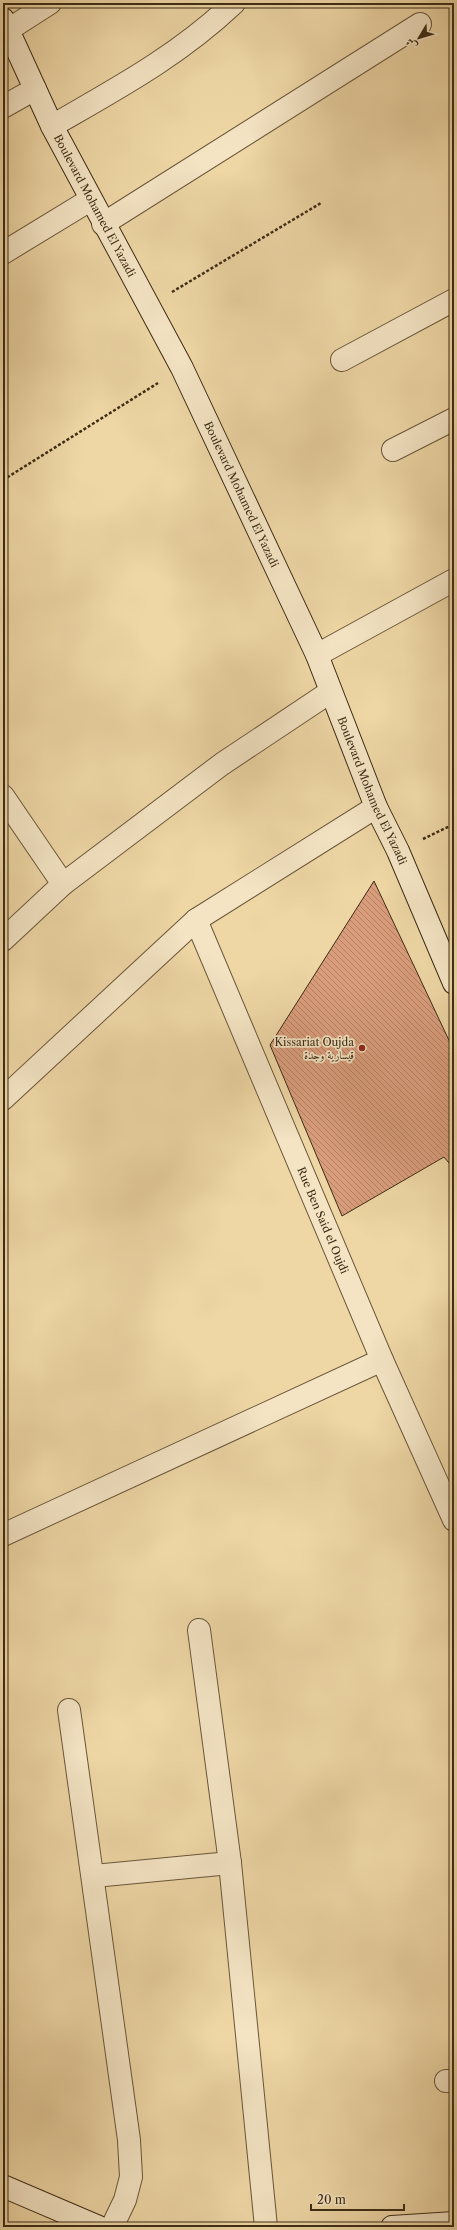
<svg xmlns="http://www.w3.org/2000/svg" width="457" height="2230" font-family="'Libre Caslon Text',Amiri,serif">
<defs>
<pattern id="building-back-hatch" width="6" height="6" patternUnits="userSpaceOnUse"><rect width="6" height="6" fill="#da9d7c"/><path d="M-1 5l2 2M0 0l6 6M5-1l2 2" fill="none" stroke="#b28064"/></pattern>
</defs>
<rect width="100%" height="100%" fill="#eed6a5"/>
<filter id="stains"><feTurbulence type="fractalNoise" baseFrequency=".005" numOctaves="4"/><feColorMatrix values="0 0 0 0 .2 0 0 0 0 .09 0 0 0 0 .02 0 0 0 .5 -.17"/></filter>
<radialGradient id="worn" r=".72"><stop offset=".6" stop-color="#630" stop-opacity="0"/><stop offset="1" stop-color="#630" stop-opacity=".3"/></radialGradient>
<path fill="url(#building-back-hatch)" stroke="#3d2c15" d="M 374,881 L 454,1051 L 454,1169 L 444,1157 L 342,1216 L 270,1045 Z"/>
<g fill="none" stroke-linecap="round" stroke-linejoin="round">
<g stroke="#695639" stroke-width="24">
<g id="street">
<path d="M 8,30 L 50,3"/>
<path d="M 3,107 L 35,89"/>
<path d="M 52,126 C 118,88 178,56 234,3"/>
<path d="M 103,224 L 420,24"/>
<path d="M 3,253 L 90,200"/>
<path d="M 342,360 L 454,300"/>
<path d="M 393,450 L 454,419"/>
<path d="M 317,655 L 454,580"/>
<path d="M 3,796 L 63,884"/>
<path id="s1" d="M 196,920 L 382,1360 L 454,1520"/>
<path d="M 3,940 L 63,884 L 222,764 L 330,692"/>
<path d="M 3,1099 L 196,920 L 376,807"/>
<path d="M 3,1535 L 382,1360"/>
<path d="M 199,1630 L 230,1863 L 266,2227"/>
<path d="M 69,1710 L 129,2140 L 131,2177 L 125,2200 L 112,2227"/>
<path d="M 94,1876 L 230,1863"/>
<path d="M 446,2081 L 454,2081"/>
</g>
</g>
<g stroke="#3d2c15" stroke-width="24">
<g id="secondary">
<path id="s2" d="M 3,19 L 52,126 L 182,368 L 317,655 L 376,807 L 398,851 L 454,983"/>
<path d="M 3,2186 L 99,2227"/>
<path d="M 392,2227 L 454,2223"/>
</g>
</g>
<path stroke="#3d2c15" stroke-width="2.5" stroke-dasharray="3 2" stroke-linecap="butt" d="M 172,292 L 321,203
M 3,480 L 158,383
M 423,839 L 454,824
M 3,2144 L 7,2160"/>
<use href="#street" stroke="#f4e4c4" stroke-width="22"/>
<use href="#secondary" stroke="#f4e4c4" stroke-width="22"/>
</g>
<circle fill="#8f2418" stroke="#f4e4c4" stroke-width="1.5" cx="362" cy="1048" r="4"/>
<g text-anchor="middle" stroke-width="3.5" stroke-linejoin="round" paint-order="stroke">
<g font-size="11" fill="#3d2c15" stroke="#f4e4c4">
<text dy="4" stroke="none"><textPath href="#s2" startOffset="208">Boulevard Mohamed El Yazadi</textPath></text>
<text dy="4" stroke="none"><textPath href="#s2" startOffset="532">Boulevard Mohamed El Yazadi</textPath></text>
<text dy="4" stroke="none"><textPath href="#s2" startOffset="856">Boulevard Mohamed El Yazadi</textPath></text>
<text dy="4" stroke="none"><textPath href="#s1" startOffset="326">Rue Ben Said el Oujdi</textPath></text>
</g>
<g font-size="11" fill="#3d2c15" stroke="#f4e4c4" text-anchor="end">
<text x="354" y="1046">Kissariat Oujda<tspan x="354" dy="13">قيسارية وجدة</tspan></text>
</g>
</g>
<rect width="457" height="2230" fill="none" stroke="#eed6a5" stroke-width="16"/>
<rect x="4" y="4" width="449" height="2222" fill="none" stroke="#3d2c15" stroke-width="2"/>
<rect x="8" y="8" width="441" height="2214" fill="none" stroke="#3d2c15"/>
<g transform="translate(419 38) rotate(232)" stroke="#f4e4c4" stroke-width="3" paint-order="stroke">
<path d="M0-3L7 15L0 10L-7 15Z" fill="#3d2c15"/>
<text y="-6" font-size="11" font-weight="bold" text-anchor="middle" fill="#3d2c15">ش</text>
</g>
<path d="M311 2204v6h93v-6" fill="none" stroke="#3d2c15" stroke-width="2"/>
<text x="317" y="2204" font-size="12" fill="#3d2c15" stroke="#f4e4c4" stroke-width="3" paint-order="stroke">20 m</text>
<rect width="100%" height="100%" filter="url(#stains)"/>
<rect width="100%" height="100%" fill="url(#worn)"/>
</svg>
